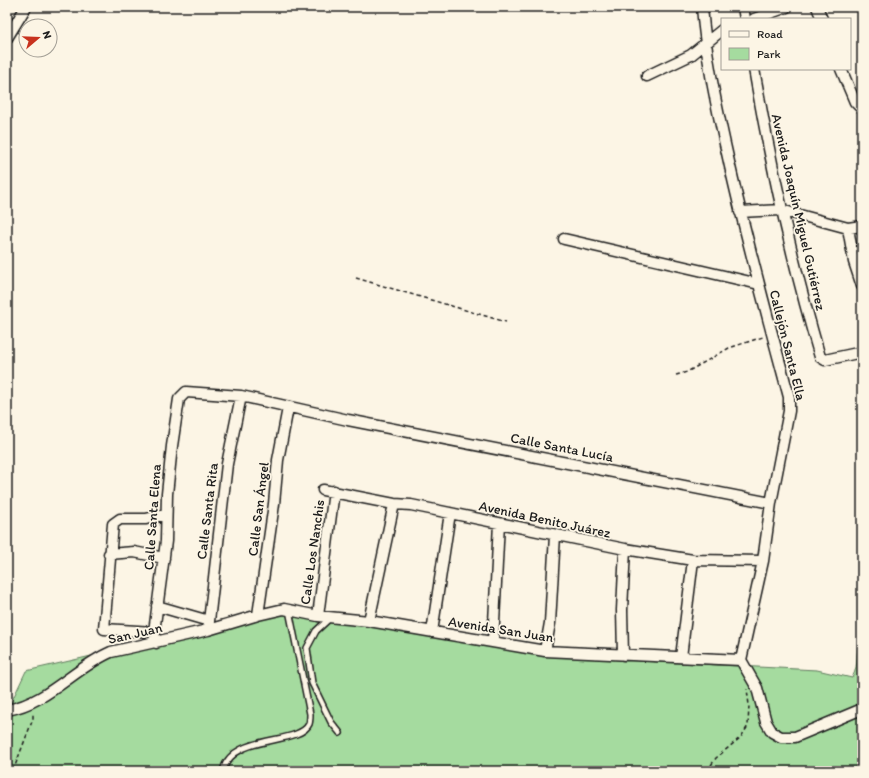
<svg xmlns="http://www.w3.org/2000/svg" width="869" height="778" font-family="Itim,sans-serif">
<rect width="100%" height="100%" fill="#fcf5e5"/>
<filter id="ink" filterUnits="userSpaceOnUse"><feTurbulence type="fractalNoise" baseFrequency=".025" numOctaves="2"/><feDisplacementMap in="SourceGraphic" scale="8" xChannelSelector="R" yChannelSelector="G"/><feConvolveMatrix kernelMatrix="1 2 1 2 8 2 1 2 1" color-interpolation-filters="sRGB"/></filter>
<g filter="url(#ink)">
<path fill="#a5db9f" stroke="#607c5e" d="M 274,614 L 619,660 L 817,670 L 852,678 C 861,661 853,654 862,639 L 862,771 L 7,771 L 7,711 L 26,671 Z"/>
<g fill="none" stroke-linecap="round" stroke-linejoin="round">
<g stroke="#1c1c1c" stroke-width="8">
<path id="lane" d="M 330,618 L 316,631 L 307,648 L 312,683 L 331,722 L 340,733
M 223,771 C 232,733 299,746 309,724 C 310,721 310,717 310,714 L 289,610"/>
</g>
<g stroke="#1c1c1c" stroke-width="13">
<path id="street" d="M 702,7 C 706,57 716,104 727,153 C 745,235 767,315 789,397 L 789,411 L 771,503 L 763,561 L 741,660
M 743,7 L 745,19
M 817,7 L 822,19
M 754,19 L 787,7
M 7,38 L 26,7
M 754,69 C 771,166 792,262 820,357 L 825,360 L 862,352
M 841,69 L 855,102 L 860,107 L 862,107
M 647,76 L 691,55 L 722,30
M 740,212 L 781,210 L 848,228 L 862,226
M 848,228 L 854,262 L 862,286
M 564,239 L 759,284
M 323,490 L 394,504 L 411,505 L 625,549 L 693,560 L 763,561
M 109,554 L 134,552 L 164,558
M 157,606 L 209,621
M 258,615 L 274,504 L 278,460 L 288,408
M 318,616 L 334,491
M 369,621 L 394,504
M 208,630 L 227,464 L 241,396
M 154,632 L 104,629 L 113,524 L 120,519 L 146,519 L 166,514
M 432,632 L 450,513
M 493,642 L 499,523
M 156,643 L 154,632 L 166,541 L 167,494 L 172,446 L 179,399 L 186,392 L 241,396 L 348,420 L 771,503
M 545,651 L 550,623 L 555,535
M 623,655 L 622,610 L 625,549
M 681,657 L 693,560
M 741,660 L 757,688 L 766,722 L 772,732 L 781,737 L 795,737 L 862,709
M 7,710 C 48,703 74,668 111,652 L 208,630 L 258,615 L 284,609 L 318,616 L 369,621 L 545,651 L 741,660"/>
</g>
<path stroke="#1c1c1c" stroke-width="1.5" stroke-dasharray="4 3" stroke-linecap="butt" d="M 356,278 L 506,322
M 676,375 L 687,372 L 729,348 L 763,337
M 13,771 L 33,719 L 33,712
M 707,771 L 716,758 L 741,737 L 748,726 L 749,705 L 747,689"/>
<use href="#lane" stroke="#fcf5e5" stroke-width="5"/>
<use href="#street" stroke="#fcf5e5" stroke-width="10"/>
</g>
</g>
<g text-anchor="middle" stroke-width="3.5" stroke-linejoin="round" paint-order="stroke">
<g font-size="14" fill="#1c1c1c" stroke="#fcf5e5">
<text transform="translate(799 212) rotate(77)" y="5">Avenida Joaquín Miguel Gutiérrez</text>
<text transform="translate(788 345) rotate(76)" y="5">Callejón Santa Ella</text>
<text transform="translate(562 447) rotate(11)" y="5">Calle Santa Lucía</text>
<text transform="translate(258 509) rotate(-83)" y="5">Calle San Ángel</text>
<text transform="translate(207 511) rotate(-83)" y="5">Calle Santa Rita</text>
<text transform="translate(152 517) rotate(-86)" y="5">Calle Santa Elena</text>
<text transform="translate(545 519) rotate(12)" y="5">Avenida Benito Juárez</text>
<text transform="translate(312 552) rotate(-82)" y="5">Calle Los Nanchis</text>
<text transform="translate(501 629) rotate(9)" y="5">Avenida San Juan</text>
<text transform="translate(135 633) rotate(-13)" y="5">San Juan</text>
</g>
</g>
<rect width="869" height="778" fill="none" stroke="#fcf5e5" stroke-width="24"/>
<rect x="12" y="12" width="845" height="754" fill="none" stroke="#1c1c1c" stroke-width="1.5" filter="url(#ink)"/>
<rect x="721" y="18" width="130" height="52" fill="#fcf5e5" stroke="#a29e95"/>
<rect x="729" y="31" width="20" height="6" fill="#fcf5e5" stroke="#a29e95"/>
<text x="757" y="38" font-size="12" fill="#1c1c1c">Road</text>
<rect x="729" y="48" width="20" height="12" fill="#a5db9f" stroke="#a29e95"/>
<text x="757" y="58" font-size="12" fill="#1c1c1c">Park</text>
<g transform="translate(38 38) rotate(71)"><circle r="19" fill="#fcf5e5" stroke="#a29e95"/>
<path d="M0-3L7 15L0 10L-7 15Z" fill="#c8321e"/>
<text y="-6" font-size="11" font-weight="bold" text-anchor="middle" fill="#1c1c1c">N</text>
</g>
</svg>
